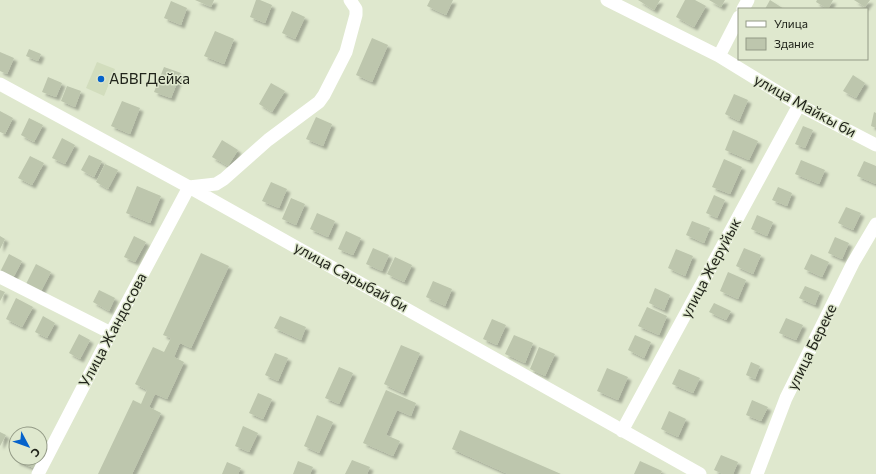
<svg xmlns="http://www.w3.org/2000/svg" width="876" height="474" font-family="Commissioner,sans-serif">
<defs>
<filter id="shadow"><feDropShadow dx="3.5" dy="3.5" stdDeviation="1" flood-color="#0004"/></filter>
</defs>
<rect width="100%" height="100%" fill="#dfe8ce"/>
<path fill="#d2ddbd" d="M 97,62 L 115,69 L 104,96 L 86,88 Z"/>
<path fill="#bdc6ad" filter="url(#shadow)" d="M 195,0 L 214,0 L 211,7 Z
M 256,0 L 260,0 L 272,5 L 265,23 L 250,17 Z
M 430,0 L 453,0 L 446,15 L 427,6 Z
M 638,0 L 660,0 L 654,10 Z
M 685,0 L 695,0 L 706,6 L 694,27 L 676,17 Z
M 709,0 L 725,0 L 721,7 Z
M 770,0 L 784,9 L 765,9 Z
M 817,0 L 833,0 L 828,9 L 816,2 Z
M 854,0 L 870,0 L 865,7 Z
M 171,1 L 187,8 L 181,25 L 164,18 Z
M 292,11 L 305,17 L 295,39 L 282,33 Z
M 215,31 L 234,39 L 224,64 L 204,56 Z
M 372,38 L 388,45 L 372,82 L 356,75 Z
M 29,49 L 41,54 L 38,61 L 26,56 Z
M 0,52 L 14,58 L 7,74 L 0,71 Z
M 164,67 L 181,73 L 171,98 L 154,92 Z
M 853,75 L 865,83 L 856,98 L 843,91 Z
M 48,77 L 62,83 L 56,97 L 42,92 Z
M 271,83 L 285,91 L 272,112 L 259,104 Z
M 67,86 L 81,91 L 75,107 L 61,101 Z
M 734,94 L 748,100 L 739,121 L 725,114 Z
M 122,101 L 140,108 L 130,134 L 111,126 Z
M 0,111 L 13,118 L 5,134 L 0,132 Z
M 874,112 L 876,113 L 876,128 L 871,126 Z
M 316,117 L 332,124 L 323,146 L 306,139 Z
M 29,118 L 43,125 L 34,142 L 21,135 Z
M 803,126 L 813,130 L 805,148 L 795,144 Z
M 733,130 L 758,141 L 749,160 L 725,150 Z
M 62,138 L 75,145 L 65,164 L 52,158 Z
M 222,140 L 238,150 L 228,166 L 212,157 Z
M 89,155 L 102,161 L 94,177 L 81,170 Z
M 30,156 L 44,163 L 32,185 L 18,178 Z
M 724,159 L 742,167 L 730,194 L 712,187 Z
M 801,160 L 825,170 L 819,184 L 795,174 Z
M 864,161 L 876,166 L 876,184 L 857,176 Z
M 105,164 L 118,170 L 108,189 L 96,182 Z
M 271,182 L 287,189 L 279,208 L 262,201 Z
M 137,186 L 161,196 L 150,223 L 126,213 Z
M 778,187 L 792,193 L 787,206 L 772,200 Z
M 714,195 L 725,200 L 717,218 L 706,213 Z
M 291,198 L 305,204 L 296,225 L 282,219 Z
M 846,207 L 861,213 L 853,230 L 838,223 Z
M 317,213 L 335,221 L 328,237 L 310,229 Z
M 757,215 L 773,222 L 767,236 L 751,229 Z
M 692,221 L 710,228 L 704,243 L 686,235 Z
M 346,231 L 361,238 L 353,255 L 338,249 Z
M 0,236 L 5,239 L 0,249 Z
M 134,236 L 146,242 L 135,262 L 124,257 Z
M 835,237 L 849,243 L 842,259 L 828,253 Z
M 373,248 L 389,255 L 382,271 L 366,264 Z
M 744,248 L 761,255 L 753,274 L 736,266 Z
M 676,249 L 693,256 L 685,276 L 668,268 Z
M 201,253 L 229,266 L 191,348 L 180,343 L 179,345 L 174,357 L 184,362 L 167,399 L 155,394 L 149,407 L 161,413 L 132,474 L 98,474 L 133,400 L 141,404 L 147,390 L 135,384 L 153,347 L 164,352 L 171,338 L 163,335 Z
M 9,254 L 22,261 L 13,278 L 0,272 Z
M 811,254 L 829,262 L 822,277 L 804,269 Z
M 395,257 L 412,265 L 404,282 L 387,274 Z
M 36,264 L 51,272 L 40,293 L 25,286 Z
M 728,272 L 746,280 L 738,299 L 720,291 Z
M 433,281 L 452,289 L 445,306 L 426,297 Z
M 805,286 L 820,292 L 815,305 L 799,298 Z
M 655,288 L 670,295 L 664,310 L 649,303 Z
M 0,290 L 5,292 L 0,301 Z
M 99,290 L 115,298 L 109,311 L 93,302 Z
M 16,298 L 33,307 L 22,327 L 6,319 Z
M 714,303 L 731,311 L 726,320 L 709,312 Z
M 647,307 L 667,316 L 659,335 L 638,326 Z
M 43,316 L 55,323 L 47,338 L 35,332 Z
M 280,316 L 306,327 L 301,340 L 274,328 Z
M 786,318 L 803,325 L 796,340 L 779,333 Z
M 492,319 L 506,325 L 497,345 L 483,339 Z
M 79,334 L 90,340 L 80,359 L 69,353 Z
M 514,335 L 533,343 L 525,363 L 505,354 Z
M 635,335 L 651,342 L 644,358 L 628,350 Z
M 401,345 L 420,353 L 403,393 L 384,384 Z
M 539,347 L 555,354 L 545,376 L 530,369 Z
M 275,353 L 288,358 L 278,381 L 265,375 Z
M 751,362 L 760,366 L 755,379 L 746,375 Z
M 339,367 L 353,373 L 339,404 L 325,398 Z
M 607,368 L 628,377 L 618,400 L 597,391 Z
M 679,369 L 700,378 L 693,393 L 672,384 Z
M 386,390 L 416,403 L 411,416 L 397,410 L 386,435 L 400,441 L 393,456 L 363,443 Z
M 258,393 L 272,399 L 263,419 L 249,413 Z
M 752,400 L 768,407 L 761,421 L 746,415 Z
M 669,411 L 686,419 L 678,437 L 661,429 Z
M 317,415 L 333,422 L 319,453 L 304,446 Z
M 243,426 L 258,433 L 249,452 L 235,446 Z
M 460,430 L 561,474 L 508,474 L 452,449 Z
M 0,432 L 6,435 L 0,446 Z
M 40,438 L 47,440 L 36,469 L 16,461 L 17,458 L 40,458 Z
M 721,455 L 738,462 L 733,474 L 723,474 L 714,470 Z
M 352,460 L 370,467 L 367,474 L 345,474 Z
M 298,461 L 313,467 L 310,474 L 293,474 Z
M 640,461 L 662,471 L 660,474 L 634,474 Z
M 227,462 L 241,468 L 238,474 L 222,474 Z"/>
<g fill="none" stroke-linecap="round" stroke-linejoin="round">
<path stroke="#fff" stroke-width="13" d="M 607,0 L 719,56 L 799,105 L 876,145
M 743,9 L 748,0
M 719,56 L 739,17
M 0,84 L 189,187 L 700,474
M 0,277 L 111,333
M 622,431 L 799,105
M 38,474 L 111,333 L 189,187 L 216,184 L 224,179 L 268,140 L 319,102 L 324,95 L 346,52 L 356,15 L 356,9 L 350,0
M 757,474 L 786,398 L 853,263 L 876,224"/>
</g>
<circle fill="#0562cb" stroke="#dfe8ce" stroke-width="1.5" cx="101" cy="79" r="4"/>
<g text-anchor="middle" stroke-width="3" stroke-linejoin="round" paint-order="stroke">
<g font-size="15" fill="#21241b" stroke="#dfe8ce" text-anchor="start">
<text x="109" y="84">АБВГДейка</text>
</g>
<g font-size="15" fill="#21241b" stroke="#dfe8ce">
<text transform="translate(805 106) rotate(29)" y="5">улица Майкы би</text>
<text transform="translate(711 268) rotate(-62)" y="5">улица Жеруйык</text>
<text transform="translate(351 277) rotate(29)" y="5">улица Сарыбай би</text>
<text transform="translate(113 330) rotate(-62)" y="5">Улица Жандосова</text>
<text transform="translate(812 347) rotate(-64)" y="5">улица Береке</text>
</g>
</g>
<rect x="738" y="8" width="130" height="52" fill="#dfe8ce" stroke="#939a86"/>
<rect x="746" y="21" width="20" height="6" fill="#ffffff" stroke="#939a86"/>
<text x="774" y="28" font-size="12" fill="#21241b">Улица</text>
<rect x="746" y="38" width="20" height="12" fill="#bdc6ad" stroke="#939a86"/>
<text x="774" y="48" font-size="12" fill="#21241b">Здание</text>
<g transform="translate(28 446) rotate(131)"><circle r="19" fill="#dfe8ce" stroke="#939a86"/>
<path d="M0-3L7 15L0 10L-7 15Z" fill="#0562cb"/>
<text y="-6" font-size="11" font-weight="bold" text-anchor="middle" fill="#21241b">С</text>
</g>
</svg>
